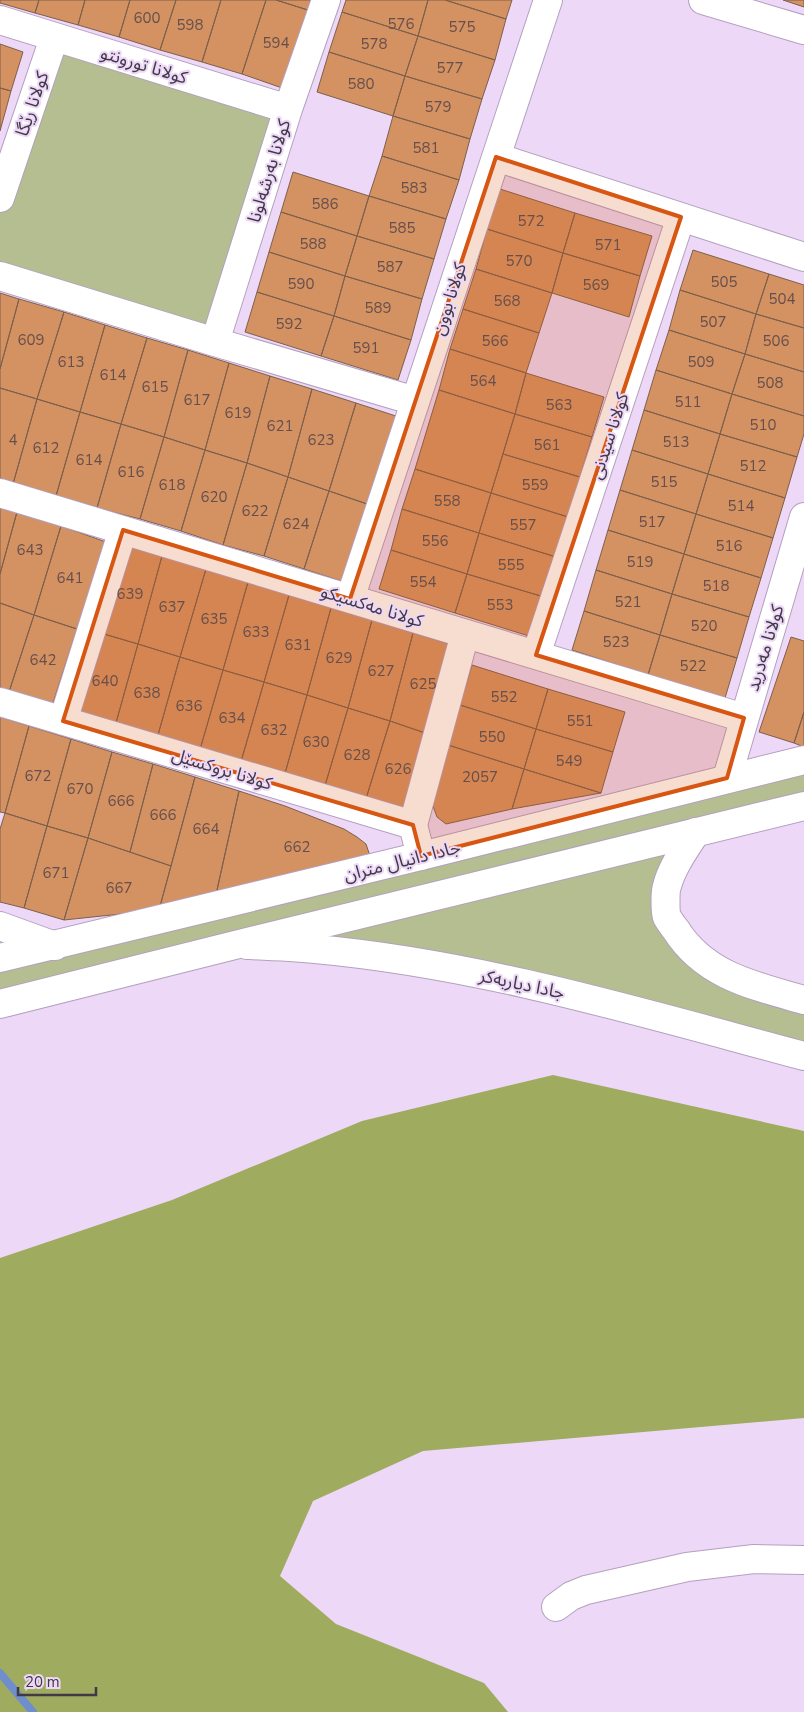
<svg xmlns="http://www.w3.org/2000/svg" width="804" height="1712" font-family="'Nunito Sans','Noto Sans Arabic',sans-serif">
<rect width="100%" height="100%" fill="#edd8f8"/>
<path fill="#b5be91" d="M 54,38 L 288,109 L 215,342 L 0,276 L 0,198 Z
M 804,764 L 804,801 L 0,1001 L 0,962 Z
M 696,832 L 666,887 L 682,939 L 804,1000 L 804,1056 L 635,1010 L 235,945 Z"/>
<path fill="#9fab5e" d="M 553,1075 L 804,1131 L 804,1418 L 423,1451 L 313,1501 L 280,1576 L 336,1624 L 484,1683 L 508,1712 L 0,1712 L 0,1258 L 172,1200 L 362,1121 Z"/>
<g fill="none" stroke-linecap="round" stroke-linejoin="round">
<path stroke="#708ece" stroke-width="8" d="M 0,1673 L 33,1712"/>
</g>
<path fill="#d49161" stroke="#7d604c" d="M 0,0 L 39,0 L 35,13 L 0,3 Z
M 39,0 L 85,0 L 78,25 L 35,13 Z
M 85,0 L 130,0 L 119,37 L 78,25 Z
M 130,0 L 176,0 L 160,50 L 119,37 Z
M 176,0 L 221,0 L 202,62 L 160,50 Z
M 221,0 L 266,0 L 242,74 L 202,62 Z
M 266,0 L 276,0 L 311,11 L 285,89 L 242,74 Z
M 276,0 L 314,0 L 311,11 Z
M 346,0 L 428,0 L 418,36 L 342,12 Z
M 428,0 L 445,0 L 506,19 L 495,60 L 418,36 Z
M 445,0 L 512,0 L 506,19 Z
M 783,0 L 804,0 L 804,7 Z
M 342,12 L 418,36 L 405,76 L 329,52 Z
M 418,36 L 495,60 L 482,99 L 405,76 Z
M 0,44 L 23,52 L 11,91 L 0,88 Z
M 329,52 L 405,76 L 393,116 L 317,92 Z
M 405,76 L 482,99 L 470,139 L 393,116 Z
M 0,88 L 11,91 L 0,131 Z
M 393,116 L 470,139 L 459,180 L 382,156 Z
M 382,156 L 459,180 L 446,219 L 369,196 Z
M 293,172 L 369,196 L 357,236 L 281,212 Z
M 500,189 L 575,213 L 563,253 L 487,229 Z
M 369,196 L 446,219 L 434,259 L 357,236 Z
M 281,212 L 357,236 L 345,276 L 269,252 Z
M 575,213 L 652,236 L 640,276 L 563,253 Z
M 487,229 L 563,253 L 552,293 L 476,269 Z
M 357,236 L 434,259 L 422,299 L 345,276 Z
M 693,250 L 769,274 L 756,314 L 680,290 Z
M 269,252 L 345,276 L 334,316 L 257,292 Z
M 563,253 L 640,276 L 629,317 L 552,293 Z
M 476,269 L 552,293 L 539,333 L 463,309 Z
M 769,274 L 804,285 L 804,328 L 756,314 Z
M 345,276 L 422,299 L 411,340 L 334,316 Z
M 680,290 L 756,314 L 745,354 L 669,330 Z
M 257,292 L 334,316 L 321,356 L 245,332 Z
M 0,293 L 19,299 L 0,369 Z
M 19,299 L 64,312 L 37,399 L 0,388 L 0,369 Z
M 463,309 L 539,333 L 526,373 L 450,349 Z
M 64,312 L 105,325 L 80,412 L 37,399 Z
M 756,314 L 804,328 L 804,372 L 745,354 Z
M 334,316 L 411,340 L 398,380 L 321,356 Z
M 105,325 L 147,338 L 121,424 L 80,412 Z
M 669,330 L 745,354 L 732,394 L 656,370 Z
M 147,338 L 188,350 L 164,437 L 121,424 Z
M 450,349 L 526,373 L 515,414 L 439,390 Z
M 188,350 L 229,363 L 205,450 L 164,437 Z
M 745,354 L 804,372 L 804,416 L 732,394 Z
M 229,363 L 270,376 L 247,463 L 205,450 Z
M 656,370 L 732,394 L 720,434 L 644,410 Z
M 526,373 L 604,397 L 592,437 L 515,414 Z
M 270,376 L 312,389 L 288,477 L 247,463 Z
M 0,388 L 37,399 L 13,484 L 0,481 Z
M 312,389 L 356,403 L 329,491 L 288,477 Z
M 439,390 L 515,414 L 491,493 L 415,469 Z
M 732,394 L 804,416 L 804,434 L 797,457 L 720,434 Z
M 37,399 L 80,412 L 56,496 L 13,484 Z
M 356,403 L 402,418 L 373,506 L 329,491 Z
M 644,410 L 720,434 L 708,474 L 632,450 Z
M 80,412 L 121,424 L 97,508 L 56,496 Z
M 515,414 L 592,437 L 580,477 L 503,454 Z
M 121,424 L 164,437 L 140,519 L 97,508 Z
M 720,434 L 797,457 L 785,498 L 708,474 Z
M 164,437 L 205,450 L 181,531 L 140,519 Z
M 205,450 L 247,463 L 223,545 L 181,531 Z
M 632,450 L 708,474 L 696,514 L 620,490 Z
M 503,454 L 580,477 L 568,517 L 491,493 Z
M 247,463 L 288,477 L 264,556 L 223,545 Z
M 415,469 L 491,493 L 479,533 L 402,509 Z
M 708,474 L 785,498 L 773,538 L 696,514 Z
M 288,477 L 329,491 L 304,569 L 264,556 Z
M 620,490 L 696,514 L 684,554 L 608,530 Z
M 329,491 L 373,506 L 347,583 L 304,569 Z
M 491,493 L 568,517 L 556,557 L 479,533 Z
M 0,507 L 17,512 L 0,574 Z
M 402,509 L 479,533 L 467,574 L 391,550 Z
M 17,512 L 61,526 L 34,615 L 0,603 L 0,574 Z
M 696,514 L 773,538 L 761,578 L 684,554 Z
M 61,526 L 106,542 L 77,629 L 34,615 Z
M 608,530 L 684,554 L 672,594 L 596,570 Z
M 479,533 L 556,557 L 544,597 L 467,574 Z
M 123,545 L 162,556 L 138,644 L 97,632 Z
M 391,550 L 467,574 L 455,613 L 379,589 Z
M 684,554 L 761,578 L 749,617 L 672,594 Z
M 162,556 L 206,569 L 180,657 L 138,644 Z
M 206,569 L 248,582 L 223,670 L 180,657 Z
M 596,570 L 672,594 L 660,635 L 584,611 Z
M 467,574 L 544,597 L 532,637 L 455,613 Z
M 248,582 L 289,595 L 264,682 L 223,670 Z
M 672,594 L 749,617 L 737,658 L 660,635 Z
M 289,595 L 331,608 L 307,695 L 264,682 Z
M 0,603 L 34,615 L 9,692 L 0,689 Z
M 331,608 L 372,620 L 348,708 L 307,695 Z
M 584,611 L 660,635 L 648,675 L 572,650 Z
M 34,615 L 77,629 L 52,706 L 9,692 Z
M 372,620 L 413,633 L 390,721 L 348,708 Z
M 97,632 L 138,644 L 114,730 L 72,718 Z
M 413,633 L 456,646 L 431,735 L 390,721 Z
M 660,635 L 737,658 L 725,698 L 648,675 Z
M 791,637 L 804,641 L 804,712 L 794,743 L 759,732 Z
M 138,644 L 180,657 L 156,742 L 114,730 Z
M 180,657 L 223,670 L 199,753 L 156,742 Z
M 472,665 L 548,689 L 536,729 L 460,705 Z
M 223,670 L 264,682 L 240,765 L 199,753 Z
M 264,682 L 307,695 L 284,777 L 240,765 Z
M 548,689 L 625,712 L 613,752 L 536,729 Z
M 307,695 L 348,708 L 324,789 L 284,777 Z
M 460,705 L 536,729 L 524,769 L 448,745 Z
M 348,708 L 390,721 L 365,802 L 324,789 Z
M 804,712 L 804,747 L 794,743 Z
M 0,717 L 29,726 L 5,813 L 0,812 Z
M 390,721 L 431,735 L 407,814 L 365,802 Z
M 29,726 L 71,739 L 47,826 L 5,813 Z
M 536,729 L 613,752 L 601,793 L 524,769 Z
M 71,739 L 112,752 L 88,838 L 47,826 Z
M 448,745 L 524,769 L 512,809 L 446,824 L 437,817 L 433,806 L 436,785 Z
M 112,752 L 153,764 L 130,852 L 88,838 Z
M 153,764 L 195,777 L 171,866 L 130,852 Z
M 524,769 L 601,793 L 512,809 Z
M 195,777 L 239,791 L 215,899 L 159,910 Z
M 239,791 L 285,806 L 344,829 L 357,837 L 366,844 L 370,856 L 215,899 Z
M 5,813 L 47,826 L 24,908 L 0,902 L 0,829 Z
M 47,826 L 88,838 L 64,920 L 24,908 Z
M 88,838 L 171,866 L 159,910 L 64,920 Z"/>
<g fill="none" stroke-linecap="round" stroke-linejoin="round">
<g stroke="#b4a0bf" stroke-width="30">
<path id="minor" d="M 0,20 L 288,109
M 496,157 L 804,257
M 0,198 L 54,38
M 0,276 L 215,342 L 415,401
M 215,342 L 288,109 L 326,0
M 0,493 L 744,718
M 350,599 L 548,0
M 536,655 L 681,217
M 0,702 L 413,825 L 421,856
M 63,721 L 123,530
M 727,778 L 804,517
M 413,825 L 465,634
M 0,926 L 55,946
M 556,1607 L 571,1596 L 586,1590 L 687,1567 L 754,1559 L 804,1560"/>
</g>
<g stroke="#b4a0bf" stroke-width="30">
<path id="tertiary" d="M 703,0 L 804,30"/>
</g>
<g stroke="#b4a0bf" stroke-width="30">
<path id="secondary" d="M 696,832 C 685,849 672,867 667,886 C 665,891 665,912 667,917 C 669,921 673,926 676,930 C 705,976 755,986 804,1000
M 247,945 C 269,946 292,947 315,949 C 481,964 643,1013 804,1056"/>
</g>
<g stroke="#b4a0bf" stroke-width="30">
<path id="primary" d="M 0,958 L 421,856 L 804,760
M 0,1004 L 235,945 L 804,806"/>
</g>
<use href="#minor" stroke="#fff" stroke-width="28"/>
<use href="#tertiary" stroke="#fff" stroke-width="28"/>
<use href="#secondary" stroke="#fff" stroke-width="28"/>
<use href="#primary" stroke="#fff" stroke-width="28"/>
</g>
<path fill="#d75612" fill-opacity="0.2" stroke="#d75612" stroke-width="4" stroke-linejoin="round" d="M 496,157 L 681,217 L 536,655 L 744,718 L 727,778 L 421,856 L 413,825 L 63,721 L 123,530 L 350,599 Z"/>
<g text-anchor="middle" stroke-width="4" stroke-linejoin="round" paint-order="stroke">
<g font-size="15" fill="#664f4c">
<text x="147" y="23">600</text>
<text x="401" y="29">576</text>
<text x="190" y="30">598</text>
<text x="462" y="32">575</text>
<text x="276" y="48">594</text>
<text x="374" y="49">578</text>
<text x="450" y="73">577</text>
<text x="361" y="89">580</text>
<text x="438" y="112">579</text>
<text x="426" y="153">581</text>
<text x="414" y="193">583</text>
<text x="325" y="209">586</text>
<text x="531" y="226">572</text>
<text x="402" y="233">585</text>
<text x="313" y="249">588</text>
<text x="608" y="250">571</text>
<text x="519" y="266">570</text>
<text x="390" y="272">587</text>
<text x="724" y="287">505</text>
<text x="301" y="289">590</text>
<text x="596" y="290">569</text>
<text x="782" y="304">504</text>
<text x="507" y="306">568</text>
<text x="378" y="313">589</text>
<text x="713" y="327">507</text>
<text x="289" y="329">592</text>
<text x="31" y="345">609</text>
<text x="495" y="346">566</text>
<text x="776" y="346">506</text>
<text x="366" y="353">591</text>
<text x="71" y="367">613</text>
<text x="701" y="367">509</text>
<text x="113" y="380">614</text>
<text x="483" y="386">564</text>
<text x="770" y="388">508</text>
<text x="155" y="392">615</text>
<text x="197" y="405">617</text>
<text x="688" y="407">511</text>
<text x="559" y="410">563</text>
<text x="238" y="418">619</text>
<text x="763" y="430">510</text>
<text x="280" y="431">621</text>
<text x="13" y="445">4</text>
<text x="321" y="445">623</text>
<text x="676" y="447">513</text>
<text x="547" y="450">561</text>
<text x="46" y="453">612</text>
<text x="89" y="465">614</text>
<text x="753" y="471">512</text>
<text x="131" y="477">616</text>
<text x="664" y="487">515</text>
<text x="172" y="490">618</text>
<text x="535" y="490">559</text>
<text x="214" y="502">620</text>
<text x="447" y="506">558</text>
<text x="741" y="511">514</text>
<text x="255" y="516">622</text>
<text x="652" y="527">517</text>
<text x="296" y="529">624</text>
<text x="523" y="530">557</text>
<text x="435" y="546">556</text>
<text x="729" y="551">516</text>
<text x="30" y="555">643</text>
<text x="640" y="567">519</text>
<text x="511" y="570">555</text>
<text x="70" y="583">641</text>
<text x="423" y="587">554</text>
<text x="716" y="591">518</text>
<text x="130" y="599">639</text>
<text x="628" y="607">521</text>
<text x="500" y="610">553</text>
<text x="172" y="612">637</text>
<text x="214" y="624">635</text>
<text x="704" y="631">520</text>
<text x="256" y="637">633</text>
<text x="616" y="647">523</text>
<text x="298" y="650">631</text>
<text x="339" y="663">629</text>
<text x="43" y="665">642</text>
<text x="693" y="671">522</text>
<text x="381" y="676">627</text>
<text x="105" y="686">640</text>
<text x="423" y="689">625</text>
<text x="147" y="698">638</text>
<text x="504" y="702">552</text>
<text x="189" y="711">636</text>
<text x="232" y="723">634</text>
<text x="580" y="726">551</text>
<text x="274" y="735">632</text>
<text x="492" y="742">550</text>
<text x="316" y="747">630</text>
<text x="357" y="760">628</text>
<text x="569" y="766">549</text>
<text x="398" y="774">626</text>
<text x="38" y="781">672</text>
<text x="480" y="782">2057</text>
<text x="80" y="794">670</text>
<text x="121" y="806">666</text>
<text x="163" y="820">666</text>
<text x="206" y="834">664</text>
<text x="297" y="852">662</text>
<text x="56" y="878">671</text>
<text x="119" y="893">667</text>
</g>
<g font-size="18" fill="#413945" stroke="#edd8f8">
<text transform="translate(144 65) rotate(17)" y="6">كولانا تورونتو</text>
<text transform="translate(32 104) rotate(-71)" y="6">كولانا رێگا</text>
<text transform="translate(269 171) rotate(-73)" y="6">كولانا به‌رشه‌لونا</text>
<text transform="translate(449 299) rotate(-72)" y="6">كولانا بوون</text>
<text transform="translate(609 436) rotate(-72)" y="6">كولانا سيدنى</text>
<text transform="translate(372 606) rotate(17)" y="6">كولانا مەکسیکو</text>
<text transform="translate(765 648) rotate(-73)" y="6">كولانا مه‌درید</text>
<text transform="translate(222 769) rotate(17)" y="6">كولانا بروکسێل</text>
<text transform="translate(402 861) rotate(-14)" y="6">جادا دانيال متران</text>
<text transform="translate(522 984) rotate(12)" y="6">جادا دیاربه‌كر</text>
</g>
</g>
<path d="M18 1687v8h78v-8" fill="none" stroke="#413945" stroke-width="2.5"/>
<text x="25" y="1687" font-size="15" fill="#413945" stroke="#edd8f8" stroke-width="4" paint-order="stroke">20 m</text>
</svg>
